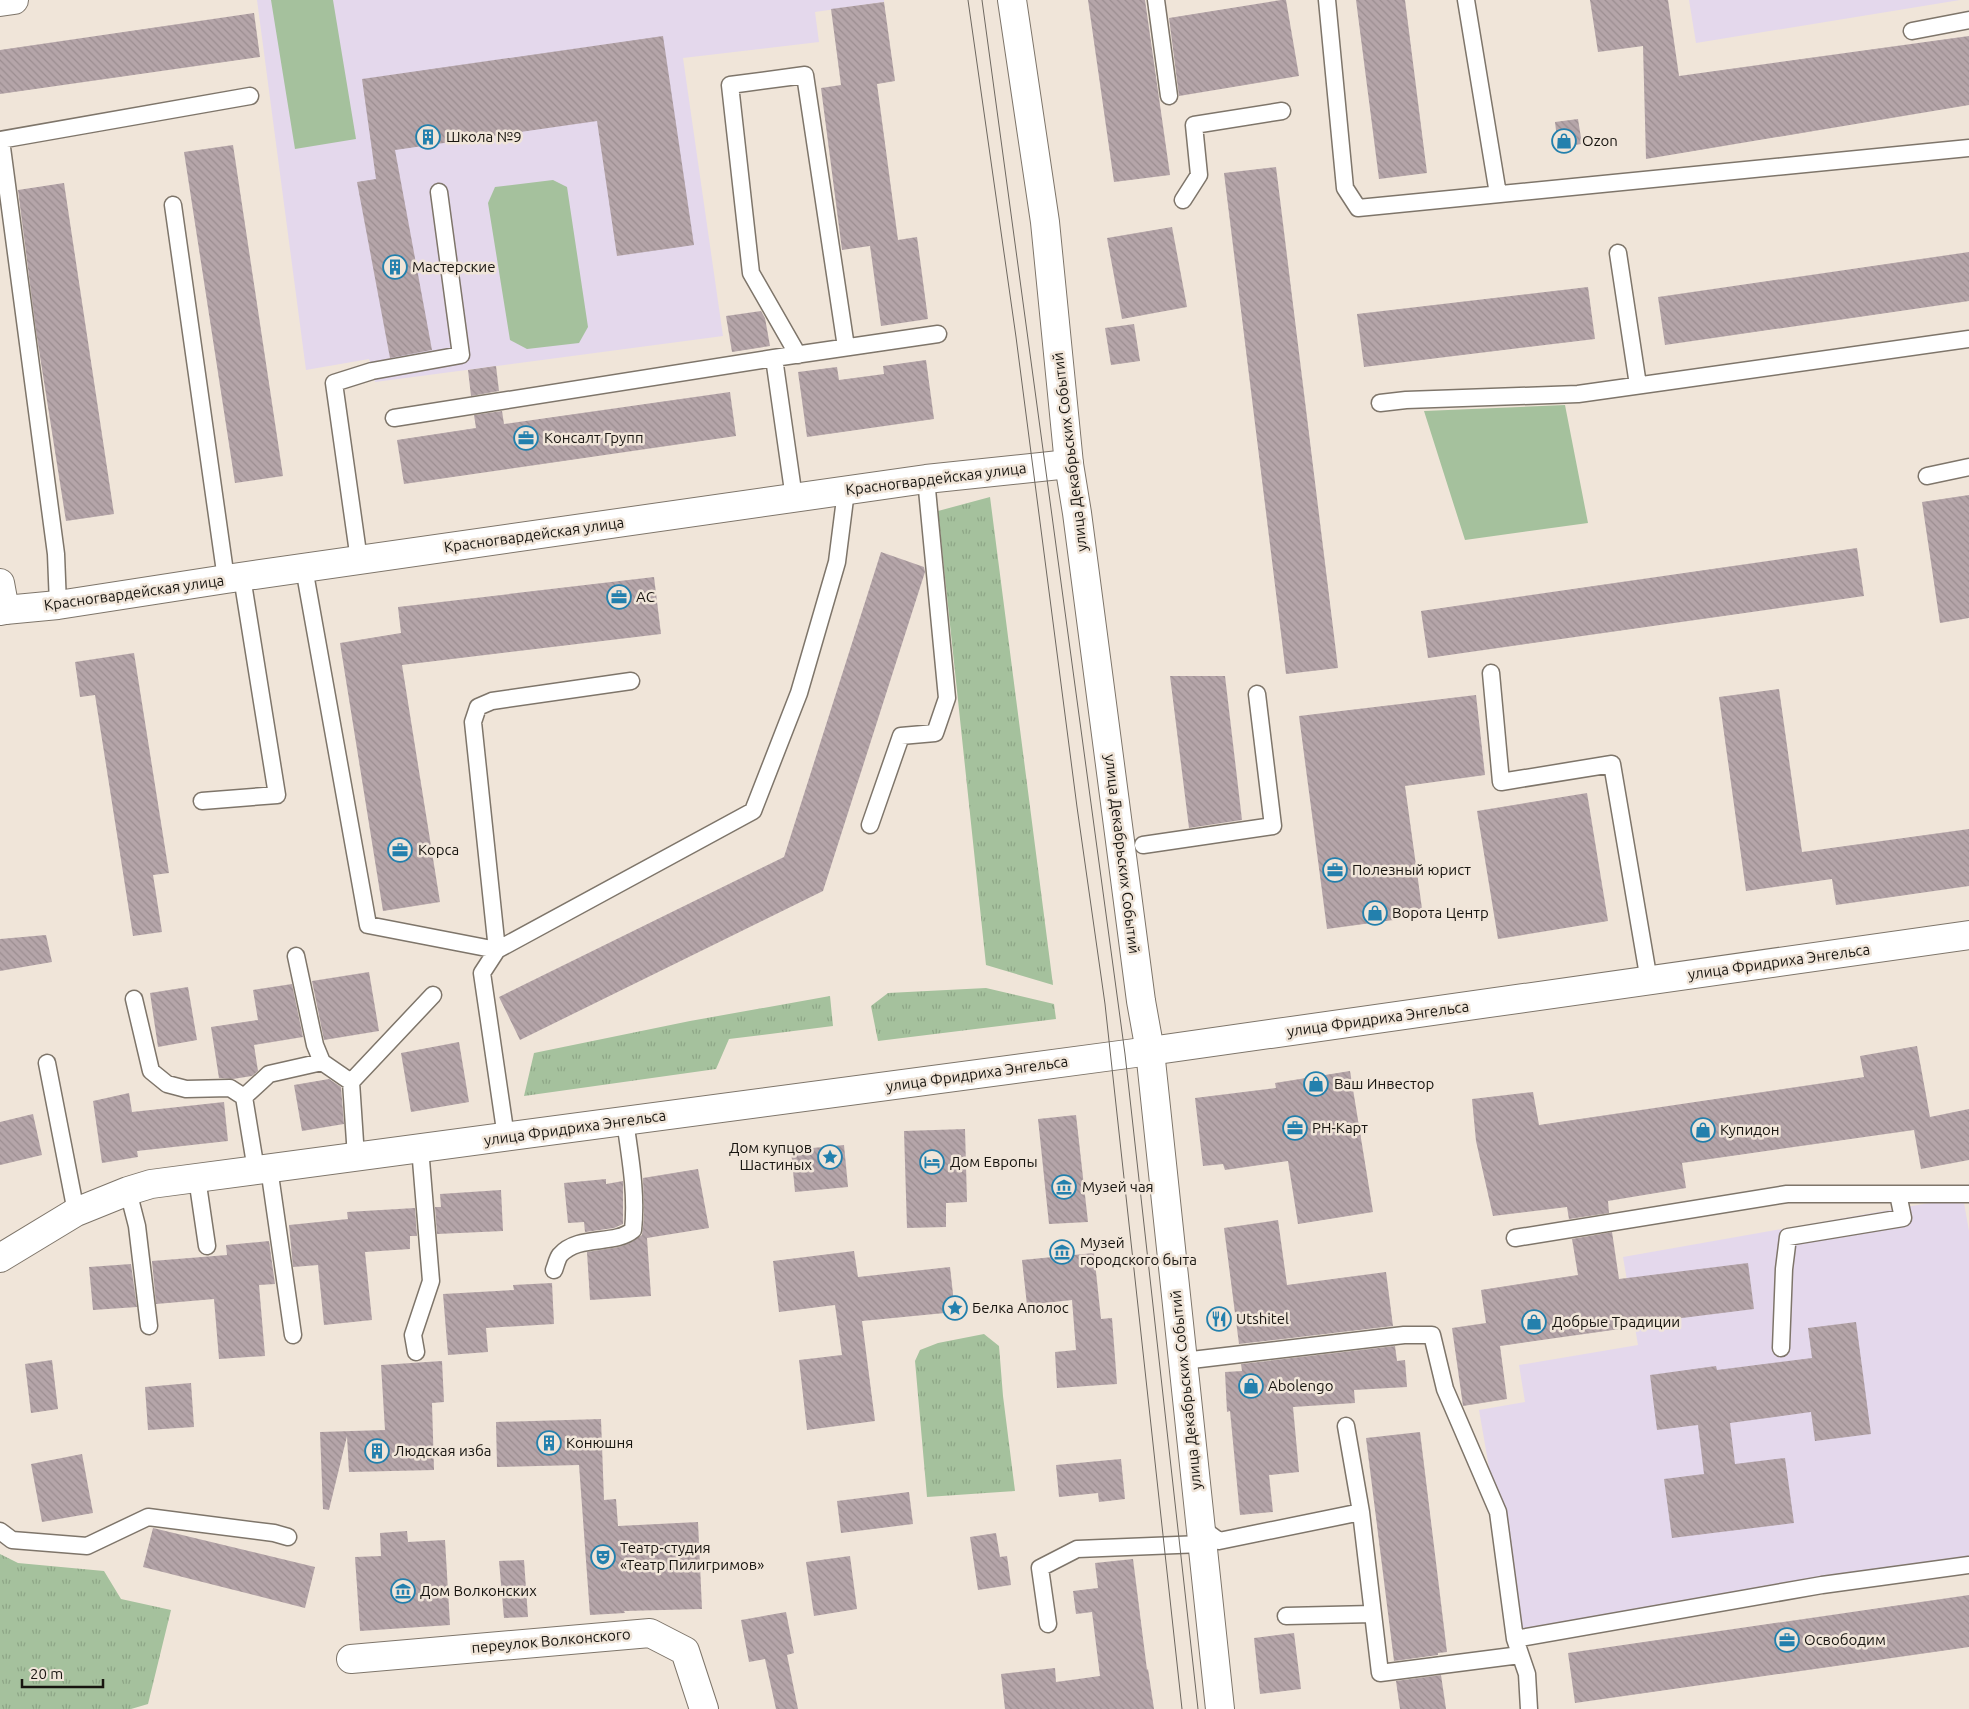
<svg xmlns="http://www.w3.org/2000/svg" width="1969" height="1709" font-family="Ubuntu,sans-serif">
<defs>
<pattern id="grass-tufts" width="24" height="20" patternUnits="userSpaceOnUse" patternTransform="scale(1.25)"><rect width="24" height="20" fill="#a5c19d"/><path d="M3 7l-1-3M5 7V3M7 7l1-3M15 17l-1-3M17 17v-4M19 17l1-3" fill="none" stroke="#8da586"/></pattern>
<pattern id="building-back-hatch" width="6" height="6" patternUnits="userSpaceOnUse" patternTransform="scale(1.25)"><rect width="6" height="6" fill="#b5a5a9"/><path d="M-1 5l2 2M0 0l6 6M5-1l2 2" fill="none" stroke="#9b8d90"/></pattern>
</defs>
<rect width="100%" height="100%" fill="#f0e5d9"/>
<path fill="#e4d8ec" d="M 257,0 L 884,0 L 884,2 L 815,12 L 819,42 L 683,58 L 723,336 L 375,382 L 369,359 L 306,370 Z
M 1689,0 L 1960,0 L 1696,43 Z
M 1963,1197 L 1969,1231 L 1969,1561 L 1519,1640 L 1479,1410 L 1525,1402 L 1519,1365 L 1638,1345 L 1623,1257 Z"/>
<path fill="url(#grass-tufts)" d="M 990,497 L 1053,985 L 986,965 L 938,511 Z
M 986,988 L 1054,1004 L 1056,1019 L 878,1041 L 871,1006 L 888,993 Z
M 830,996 L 833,1026 L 729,1039 L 716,1069 L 524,1096 L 534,1053 L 690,1021 Z
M 984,1334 L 999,1346 L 1003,1396 L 1015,1491 L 927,1497 L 915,1361 L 920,1350 L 938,1343 Z
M 0,1554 L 18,1563 L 104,1571 L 121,1599 L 171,1610 L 148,1704 L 131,1709 L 0,1709 Z"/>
<path fill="#a5c19d" d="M 271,0 L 333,0 L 356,139 L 295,149 Z
M 553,180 L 567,187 L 588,327 L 579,343 L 527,349 L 510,340 L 488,203 L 495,187 Z
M 1565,405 L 1588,523 L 1465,540 L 1424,411 Z"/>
<path fill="url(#building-back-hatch)" d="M 1088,0 L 1145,0 L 1170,175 L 1114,182 Z
M 1281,0 L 1286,0 L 1299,76 L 1179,96 L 1169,18 Z
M 1356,0 L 1405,0 L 1427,173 L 1379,179 Z
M 1590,0 L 1668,0 L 1679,76 L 1969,36 L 1969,105 L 1646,159 L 1643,46 L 1598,52 Z
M 884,2 L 895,81 L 877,84 L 898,240 L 917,237 L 928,319 L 881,326 L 870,246 L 842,250 L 821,88 L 841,85 L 831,9 Z
M 254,13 L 260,57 L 0,94 L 0,50 Z
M 663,36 L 694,245 L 617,256 L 597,121 L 395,150 L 432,350 L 390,358 L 357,182 L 376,179 L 362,79 Z
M 1578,119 L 1582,144 L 1558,147 L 1555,122 Z
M 233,145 L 283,476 L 235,483 L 184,152 Z
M 1276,167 L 1338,668 L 1286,674 L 1224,173 Z
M 64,183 L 114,514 L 66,521 L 36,331 L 18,190 Z
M 1172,227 L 1187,307 L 1122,319 L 1107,238 Z
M 1969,252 L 1969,301 L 1665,345 L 1658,297 Z
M 1588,287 L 1595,339 L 1364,367 L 1357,314 Z
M 761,311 L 765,318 L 770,346 L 732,352 L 726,316 Z
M 1134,324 L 1140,361 L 1111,365 L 1105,328 Z
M 926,360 L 934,419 L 807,437 L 798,372 L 837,367 L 839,380 L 884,374 L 883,366 Z
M 496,366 L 499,391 L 471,396 L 468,370 Z
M 730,392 L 736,436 L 404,484 L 397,440 L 476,428 L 474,415 L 502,411 L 504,424 Z
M 1969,495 L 1969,618 L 1940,623 L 1922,502 Z
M 1857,548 L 1864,596 L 1428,658 L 1421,611 Z
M 881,552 L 924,567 L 925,572 L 823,891 L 520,1040 L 499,997 L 784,857 Z
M 654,577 L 661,634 L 402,665 L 440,902 L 383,911 L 340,643 L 401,633 L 398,607 Z
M 134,653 L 169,873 L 153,875 L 162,932 L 133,936 L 95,695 L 80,697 L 75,662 Z
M 1170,676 L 1225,676 L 1242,820 L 1189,828 Z
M 1779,689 L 1802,852 L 1969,829 L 1969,886 L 1836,905 L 1832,879 L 1746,891 L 1719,697 Z
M 1476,695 L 1485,775 L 1405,786 L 1423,916 L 1327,929 L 1299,716 Z
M 1587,793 L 1608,921 L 1498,939 L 1477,811 Z
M 46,935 L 52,962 L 0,971 L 0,939 Z
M 369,972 L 379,1031 L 324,1040 L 312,981 Z
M 292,984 L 303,1037 L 254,1045 L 258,1071 L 252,1076 L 233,1079 L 219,1078 L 211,1027 L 258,1020 L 253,990 Z
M 188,987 L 197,1040 L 158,1047 L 150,993 Z
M 459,1042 L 469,1102 L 411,1112 L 401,1053 Z
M 1917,1046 L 1930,1117 L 1969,1109 L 1969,1160 L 1921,1169 L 1914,1130 L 1682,1163 L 1686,1188 L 1608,1201 L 1609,1213 L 1569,1219 L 1567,1207 L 1493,1216 L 1476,1141 L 1472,1099 L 1533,1092 L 1539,1125 L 1864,1077 L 1860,1056 Z
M 1350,1071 L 1373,1212 L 1298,1224 L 1288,1161 L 1225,1170 L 1223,1164 L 1203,1166 L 1195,1098 L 1276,1088 L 1275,1083 Z
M 329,1079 L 341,1087 L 344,1124 L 302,1131 L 294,1085 Z
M 129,1093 L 132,1112 L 224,1102 L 228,1141 L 137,1151 L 138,1157 L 102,1163 L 93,1101 Z
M 33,1114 L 42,1155 L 0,1165 L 0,1122 Z
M 1076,1115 L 1088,1222 L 1049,1224 L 1038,1119 Z
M 965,1129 L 967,1202 L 946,1203 L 946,1227 L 907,1228 L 904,1131 Z
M 844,1145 L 848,1187 L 795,1192 L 791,1150 Z
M 698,1169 L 709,1228 L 647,1238 L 651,1296 L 590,1300 L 587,1252 L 619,1247 L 630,1243 L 642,1235 L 644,1217 L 643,1178 Z
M 606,1179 L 606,1184 L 623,1181 L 623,1224 L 614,1228 L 585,1232 L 584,1222 L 568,1223 L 564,1183 Z
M 501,1190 L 503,1231 L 437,1234 L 435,1207 L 441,1207 L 440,1194 Z
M 415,1208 L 417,1236 L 410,1236 L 410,1249 L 365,1252 L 372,1320 L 324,1325 L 318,1265 L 293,1267 L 289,1225 L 348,1219 L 347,1212 Z
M 1278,1220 L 1287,1285 L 1386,1272 L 1393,1326 L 1239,1344 L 1224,1228 Z
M 1612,1232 L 1619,1279 L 1748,1263 L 1754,1309 L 1626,1325 L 1627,1328 L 1500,1346 L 1507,1399 L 1463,1406 L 1452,1328 L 1486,1323 L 1481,1290 L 1578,1275 L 1572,1239 Z
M 269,1241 L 275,1284 L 259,1285 L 265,1356 L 219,1359 L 214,1299 L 156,1304 L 152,1261 L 227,1255 L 226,1245 Z
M 854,1251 L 858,1277 L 950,1267 L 955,1312 L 862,1321 L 875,1421 L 807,1430 L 799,1360 L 842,1355 L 835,1305 L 779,1312 L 773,1261 Z
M 1094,1253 L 1101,1319 L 1112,1318 L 1117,1384 L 1057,1388 L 1055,1352 L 1076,1350 L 1072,1300 L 1027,1305 L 1022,1260 Z
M 131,1264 L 137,1307 L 93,1310 L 89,1267 Z
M 552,1283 L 554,1324 L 486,1328 L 488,1352 L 448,1355 L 443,1294 L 514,1290 L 513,1285 Z
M 1856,1322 L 1871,1434 L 1815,1441 L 1811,1412 L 1730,1423 L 1735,1464 L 1785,1458 L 1794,1523 L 1672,1538 L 1664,1479 L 1704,1474 L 1698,1425 L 1657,1430 L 1650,1375 L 1716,1366 L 1717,1370 L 1812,1358 L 1808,1328 Z
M 1395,1346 L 1397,1361 L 1405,1360 L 1407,1387 L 1354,1390 L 1355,1403 L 1293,1407 L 1299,1472 L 1269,1475 L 1273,1512 L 1240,1515 L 1230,1411 L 1227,1412 L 1225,1372 L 1242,1371 L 1241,1364 Z
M 52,1360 L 58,1409 L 31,1413 L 25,1364 Z
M 442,1361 L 444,1402 L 432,1403 L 434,1470 L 349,1472 L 347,1436 L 329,1510 L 323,1509 L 320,1432 L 385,1430 L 381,1365 Z
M 191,1383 L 194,1427 L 148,1430 L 145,1387 Z
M 601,1419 L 604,1500 L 616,1499 L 618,1526 L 698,1522 L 702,1609 L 624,1611 L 625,1613 L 590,1615 L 579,1465 L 497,1467 L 496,1422 Z
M 1420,1432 L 1447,1652 L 1438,1653 L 1438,1655 L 1394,1661 L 1366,1438 Z
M 82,1454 L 93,1513 L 42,1522 L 31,1464 Z
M 1121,1459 L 1125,1499 L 1099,1502 L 1098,1493 L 1059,1497 L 1056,1465 Z
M 909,1492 L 913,1524 L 841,1533 L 837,1501 Z
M 153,1528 L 315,1567 L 305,1608 L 143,1567 Z
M 407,1531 L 408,1542 L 445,1540 L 450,1625 L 360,1631 L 355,1557 L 381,1556 L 380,1533 Z
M 996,1533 L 1000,1557 L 1007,1556 L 1011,1585 L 978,1590 L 970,1537 Z
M 850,1556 L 857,1609 L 814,1616 L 806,1562 Z
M 1133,1559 L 1147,1670 L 1148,1669 L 1154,1709 L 1005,1709 L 1001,1674 L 1055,1668 L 1056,1682 L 1100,1676 L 1092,1612 L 1076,1614 L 1073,1591 L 1098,1588 L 1095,1563 Z
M 524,1560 L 528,1617 L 504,1618 L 499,1561 Z
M 1969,1595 L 1969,1647 L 1575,1703 L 1568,1653 Z
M 786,1612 L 794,1653 L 787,1655 L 798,1709 L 776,1709 L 765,1659 L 749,1662 L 741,1620 Z
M 1294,1633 L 1301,1689 L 1260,1694 L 1254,1638 Z
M 1441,1675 L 1446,1709 L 1400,1709 L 1396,1681 Z"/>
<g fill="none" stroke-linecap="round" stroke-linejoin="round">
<g stroke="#7e756a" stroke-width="19">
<path id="service" d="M 1156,0 L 1169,96
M 1327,0 L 1345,188 L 1358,208 L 1969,148
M 1466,0 L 1498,194
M 1912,31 L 1969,20
M 0,140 L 250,96
M 1,140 L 56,554 L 58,605
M 1183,200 L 1199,175 L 1194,125 L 1282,111
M 173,205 L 226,579
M 1618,253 L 1638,385
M 798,355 L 751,273 L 730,85 L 805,75 L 846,347
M 1380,403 L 1406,400 L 1578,394 L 1969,339
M 394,418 L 774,358
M 1927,476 L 1969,467
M 794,498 L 774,358 L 938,334
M 359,560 L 334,383 L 372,371 L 461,355 L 439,192
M 304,568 L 368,925 L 497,950 L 473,722 L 478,707 L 492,701 L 631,681
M 1491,673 L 1501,782 L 1612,764 L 1649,981
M 202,801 L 277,795 L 242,577
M 870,825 L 901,736 L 935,733 L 947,698 L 926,479
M 1143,845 L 1273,826 L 1257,694
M 296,956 L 315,1045 L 322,1062 L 351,1082 L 356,1157
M 134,999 L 151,1071 L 167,1084 L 186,1089 L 230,1088 L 244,1097 L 256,1170
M 47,1063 L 76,1212
M 351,1082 L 433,995
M 244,1097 L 269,1074 L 322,1062
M 506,1137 L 482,973 L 497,950 L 753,811 L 799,693 L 837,562 L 846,491
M 269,1168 L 293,1335
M 197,1178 L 207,1246
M 128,1191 L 137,1226 L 149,1326
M 1515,1238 L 1787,1194 L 1969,1194
M 554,1270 C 556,1265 557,1259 560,1255 C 579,1234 614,1246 633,1230 C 637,1194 630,1156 625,1121
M 1781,1348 L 1784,1269 L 1788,1237 L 1903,1218 L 1898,1194
M 416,1352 L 413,1335 L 431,1281 L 420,1148
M 1183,1361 L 1404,1335 L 1432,1335 L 1445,1389 L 1498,1512 L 1515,1639 L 1527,1674 L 1529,1709
M 1346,1426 L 1361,1512 L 1380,1673 L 1520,1655
M 1200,1527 L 1219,1541 L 1361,1512
M 0,1531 L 12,1540 L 87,1546 L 148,1517 L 274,1533 L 288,1537
M 1286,1616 L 1373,1614
M 1048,1624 L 1040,1568 L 1077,1549 L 1202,1544
M 1515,1639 L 1822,1585 L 1969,1565"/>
</g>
<g stroke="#7e756a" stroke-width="30">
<path id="minor" d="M 5,610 L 58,605 L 226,579 L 926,479 L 1069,464
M 0,1258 L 76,1212 L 128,1191 L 151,1184 L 1150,1051
M 351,1659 L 650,1633 L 685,1651 L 704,1709"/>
</g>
<g stroke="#7e756a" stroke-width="30">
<path id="tertiary" d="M 0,2 L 14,0
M 0,583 L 5,610 L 0,611
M 1150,1051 L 1969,935"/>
</g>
<g stroke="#7e756a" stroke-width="30">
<path id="secondary" d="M 1012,0 L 1045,222 L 1069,464 L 1077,513 L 1141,1001 L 1150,1051 L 1220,1709"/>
</g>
<use href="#service" stroke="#fff" stroke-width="16"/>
<use href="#minor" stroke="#fff" stroke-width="28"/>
<use href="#tertiary" stroke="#fff" stroke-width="28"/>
<use href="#secondary" stroke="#fff" stroke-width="28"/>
<path stroke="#6e6860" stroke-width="1" d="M 968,0 L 1016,337 L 1077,807 L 1105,1004 L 1182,1709
M 982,0 L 1125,1054 L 1198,1709"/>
</g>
<defs>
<g id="building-ring" transform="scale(1.25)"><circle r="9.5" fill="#f0e5d9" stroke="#2380ad" stroke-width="1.5"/><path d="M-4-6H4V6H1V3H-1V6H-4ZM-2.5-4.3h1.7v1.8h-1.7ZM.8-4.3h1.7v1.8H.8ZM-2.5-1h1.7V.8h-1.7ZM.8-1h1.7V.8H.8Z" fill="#2380ad"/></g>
<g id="shop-ring" transform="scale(1.25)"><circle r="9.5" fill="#f0e5d9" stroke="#2380ad" stroke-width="1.5"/><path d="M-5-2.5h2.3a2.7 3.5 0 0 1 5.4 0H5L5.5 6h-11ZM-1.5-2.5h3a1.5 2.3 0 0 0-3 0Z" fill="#2380ad"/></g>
<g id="office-ring" transform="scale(1.25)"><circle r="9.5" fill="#f0e5d9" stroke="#2380ad" stroke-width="1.5"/><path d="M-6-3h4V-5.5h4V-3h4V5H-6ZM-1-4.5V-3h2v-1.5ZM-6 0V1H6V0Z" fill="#2380ad"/></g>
<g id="sight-ring" transform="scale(1.25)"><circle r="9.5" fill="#f0e5d9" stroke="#2380ad" stroke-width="1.5"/><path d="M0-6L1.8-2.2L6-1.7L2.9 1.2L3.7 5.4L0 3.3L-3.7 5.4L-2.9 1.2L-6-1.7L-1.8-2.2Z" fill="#2380ad"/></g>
<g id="hotel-ring" transform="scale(1.25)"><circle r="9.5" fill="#f0e5d9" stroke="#2380ad" stroke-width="1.5"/><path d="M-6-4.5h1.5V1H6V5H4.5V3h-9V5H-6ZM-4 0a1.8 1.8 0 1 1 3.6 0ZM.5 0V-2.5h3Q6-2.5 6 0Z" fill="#2380ad"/></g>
<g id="museum-ring" transform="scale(1.25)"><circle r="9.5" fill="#f0e5d9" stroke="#2380ad" stroke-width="1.5"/><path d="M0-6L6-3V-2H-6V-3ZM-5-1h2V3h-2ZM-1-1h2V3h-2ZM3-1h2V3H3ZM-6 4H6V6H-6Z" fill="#2380ad"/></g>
<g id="restaurant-ring" transform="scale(1.25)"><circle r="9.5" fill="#f0e5d9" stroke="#2380ad" stroke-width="1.5"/><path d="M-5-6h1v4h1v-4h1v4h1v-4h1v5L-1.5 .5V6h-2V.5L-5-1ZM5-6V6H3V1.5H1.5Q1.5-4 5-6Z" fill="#2380ad"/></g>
<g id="theatre-ring" transform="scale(1.25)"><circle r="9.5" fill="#f0e5d9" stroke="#2380ad" stroke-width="1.5"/><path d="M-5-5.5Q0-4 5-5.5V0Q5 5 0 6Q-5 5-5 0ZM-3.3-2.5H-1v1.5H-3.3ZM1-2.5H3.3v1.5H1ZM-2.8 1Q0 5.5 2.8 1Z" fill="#2380ad"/></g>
</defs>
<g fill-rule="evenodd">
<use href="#building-ring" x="428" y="137"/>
<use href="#shop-ring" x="1564" y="141"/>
<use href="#building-ring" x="395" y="267"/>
<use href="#office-ring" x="526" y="438"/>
<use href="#office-ring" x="619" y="597"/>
<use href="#office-ring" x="400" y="850"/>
<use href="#office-ring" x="1335" y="870"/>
<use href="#shop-ring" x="1375" y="913"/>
<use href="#shop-ring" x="1316" y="1084"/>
<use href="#office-ring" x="1295" y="1128"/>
<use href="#shop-ring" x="1703" y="1130"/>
<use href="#sight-ring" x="830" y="1157"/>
<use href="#hotel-ring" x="932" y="1162"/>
<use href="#museum-ring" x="1064" y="1187"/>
<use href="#museum-ring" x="1062" y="1252"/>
<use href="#sight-ring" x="955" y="1308"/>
<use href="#restaurant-ring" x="1219" y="1319"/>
<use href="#shop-ring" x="1534" y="1322"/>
<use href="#shop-ring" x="1251" y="1386"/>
<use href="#building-ring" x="549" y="1443"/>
<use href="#building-ring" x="377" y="1451"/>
<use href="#theatre-ring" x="603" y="1557"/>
<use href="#museum-ring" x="403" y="1591"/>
<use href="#office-ring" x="1787" y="1640"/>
</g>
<g text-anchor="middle" stroke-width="5" stroke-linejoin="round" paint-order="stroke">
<g font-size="15" fill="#181510" stroke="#f0e5d9" text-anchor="start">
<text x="446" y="142">Школа №9</text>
<text x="1582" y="146">Ozon</text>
<text x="412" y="272">Мастерские</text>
<text x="544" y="443">Консалт Групп</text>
<text x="636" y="602">АС</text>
<text x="418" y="855">Корса</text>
<text x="1352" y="875">Полезный юрист</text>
<text x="1392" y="918">Ворота Центр</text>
<text x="1334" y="1089">Ваш Инвестор</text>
<text x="1312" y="1133">РН-Карт</text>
<text x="1720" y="1135">Купидон</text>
<text x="812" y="1153" text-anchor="end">Дом купцов<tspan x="812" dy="17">Шастиных</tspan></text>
<text x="950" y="1167">Дом Европы</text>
<text x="1082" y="1192">Музей чая</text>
<text x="1080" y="1248">Музей<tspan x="1080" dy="17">городского быта</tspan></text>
<text x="972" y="1313">Белка Аполос</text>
<text x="1236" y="1324">Utshitel</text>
<text x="1552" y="1327">Добрые Традиции</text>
<text x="1268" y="1391">Abolengo</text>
<text x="566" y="1448">Конюшня</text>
<text x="394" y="1456">Людская изба</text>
<text x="620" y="1553">Театр-студия<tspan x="620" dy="17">«Театр Пилигримов»</tspan></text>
<text x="420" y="1596">Дом Волконских</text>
<text x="1804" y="1645">Освободим</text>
</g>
<g font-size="15" fill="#181510" stroke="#f0e5d9">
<text transform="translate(1070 452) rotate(-97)" y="5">улица Декабрьских Событий</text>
<text transform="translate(936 479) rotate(-7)" y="5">Красногвардейская улица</text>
<text transform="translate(534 535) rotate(-8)" y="5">Красногвардейская улица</text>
<text transform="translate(134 593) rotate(-8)" y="5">Красногвардейская улица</text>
<text transform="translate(1122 854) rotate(83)" y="5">улица Декабрьских Событий</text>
<text transform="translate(1779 962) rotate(-8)" y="5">улица Фридриха Энгельса</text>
<text transform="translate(1378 1019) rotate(-8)" y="5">улица Фридриха Энгельса</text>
<text transform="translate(977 1074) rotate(-8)" y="5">улица Фридриха Энгельса</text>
<text transform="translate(575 1128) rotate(-8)" y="5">улица Фридриха Энгельса</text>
<text transform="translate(1186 1390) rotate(-96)" y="5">улица Декабрьских Событий</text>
<text transform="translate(551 1641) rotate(-5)" y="5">переулок Волконского</text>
</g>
</g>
<path d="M22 1679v8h81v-8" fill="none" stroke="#181510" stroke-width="2.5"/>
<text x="30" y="1679" font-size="15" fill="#181510" stroke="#f0e5d9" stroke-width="4" paint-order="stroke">20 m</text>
</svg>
